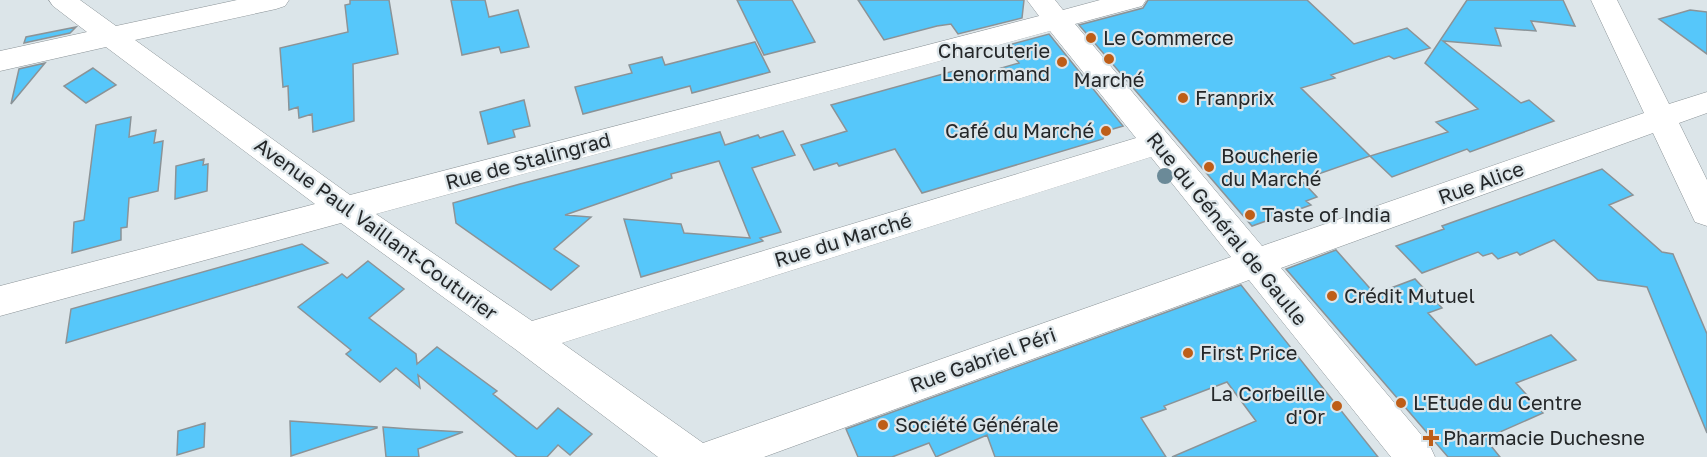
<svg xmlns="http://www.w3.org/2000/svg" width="1707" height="457" font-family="'Golos Text',sans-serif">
<rect width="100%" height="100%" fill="#dce5e9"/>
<path fill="#56c7fa" stroke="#8b9397" stroke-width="1.5" d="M 350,0 L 389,0 L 398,54 L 353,64 L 354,121 L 313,132 L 312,114 L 299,118 L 298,107 L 289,110 L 288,86 L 283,87 L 280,48 L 348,32 L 345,5 L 350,4 Z
M 451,0 L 485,0 L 489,17 L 518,10 L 529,47 L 501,53 L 499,47 L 462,55 Z
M 737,0 L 792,0 L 815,42 L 764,55 Z
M 858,0 L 1024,0 L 1022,18 L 958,34 L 951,24 L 937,26 L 884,40 Z
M 1148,0 L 1307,0 L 1354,44 L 1407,28 L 1430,48 L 1394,59 L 1389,56 L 1331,75 L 1335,78 L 1301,88 L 1370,156 L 1301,180 L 1317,197 L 1306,201 L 1311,205 L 1252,226 L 1079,25 L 1143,8 Z
M 1467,0 L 1563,0 L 1575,26 L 1531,21 L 1536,31 L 1495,28 L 1501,46 L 1443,41 L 1521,103 L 1529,100 L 1554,121 L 1470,152 L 1467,149 L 1392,177 L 1370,156 L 1448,132 L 1436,122 L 1478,109 L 1425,63 Z
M 1690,10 L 1707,12 L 1707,54 L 1659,19 Z
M 76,27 L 70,33 L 24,43 L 26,37 Z
M 1049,34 L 1123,126 L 1106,131 L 1103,139 L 922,193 L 895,149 L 839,166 L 837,163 L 814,170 L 801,145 L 847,131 L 831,105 L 957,70 L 963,79 L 1019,63 L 1005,46 Z
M 755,42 L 770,72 L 692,93 L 690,86 L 583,114 L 575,87 L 632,73 L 629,65 L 662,57 L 665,65 Z
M 45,63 L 11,104 L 19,69 Z
M 93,68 L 116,85 L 86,103 L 64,86 Z
M 524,100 L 530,126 L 513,130 L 515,137 L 488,144 L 480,112 Z
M 131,117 L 129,137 L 156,130 L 154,143 L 163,141 L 158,191 L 129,198 L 127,227 L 121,228 L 121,240 L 72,253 L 74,222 L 84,220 L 96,125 Z
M 783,131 L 795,155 L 752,168 L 781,232 L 760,238 L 763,241 L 641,277 L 624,219 L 681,224 L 684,233 L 750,238 L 719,161 L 671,174 L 672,178 L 565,215 L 591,217 L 554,249 L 579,266 L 551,290 L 456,223 L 453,203 L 520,184 L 720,132 L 725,145 L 758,135 L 760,138 Z
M 204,159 L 203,165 L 208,164 L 207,191 L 175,199 L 176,166 Z
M 1602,169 L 1633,195 L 1609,205 L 1662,252 L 1673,254 L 1707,334 L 1707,433 L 1647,287 L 1598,280 L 1554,240 L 1520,255 L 1517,252 L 1498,259 L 1492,253 L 1483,256 L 1478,252 L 1422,273 L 1396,246 L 1444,229 L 1442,226 Z
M 302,244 L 328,263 L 66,343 L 71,309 Z
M 1336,250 L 1375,294 L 1415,279 L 1442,308 L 1428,313 L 1476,365 L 1551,335 L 1576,360 L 1516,383 L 1543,413 L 1493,435 L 1495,438 L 1487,441 L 1500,457 L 1448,457 L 1286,269 Z
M 368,261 L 404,289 L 369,318 L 416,354 L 417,364 L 437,347 L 497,391 L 493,394 L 537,429 L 558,408 L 592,434 L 570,455 L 558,445 L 547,457 L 517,457 L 418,375 L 420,388 L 396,368 L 380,382 L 346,354 L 351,350 L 298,307 L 342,274 L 347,278 Z
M 1241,285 L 1378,457 L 1172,457 L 1256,421 L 1227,382 L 1164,406 L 1166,409 L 1141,418 L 1166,457 L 995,457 L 987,435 L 936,457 L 929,443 L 892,457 L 858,457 L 846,429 Z
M 290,421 L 377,427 L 377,428 L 291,456 Z
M 205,423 L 204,447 L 177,455 L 178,431 Z
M 383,427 L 410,429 L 463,432 L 418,449 L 419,457 L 386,457 Z"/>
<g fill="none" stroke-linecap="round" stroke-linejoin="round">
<g stroke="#8b9397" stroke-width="1">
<path id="minor" d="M 49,0 L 80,0 L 116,26 L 237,0 L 289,0 L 285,6 L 276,9 L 135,40 L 350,195 L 1039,16 L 1027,0 L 1055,0 L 1063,10 L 1100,0 L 1146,0 L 1142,6 L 1075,24 L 1262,246 L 1644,113 L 1591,0 L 1617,0 L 1669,104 L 1707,92 L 1707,113 L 1679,123 L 1707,180 L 1707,226 L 1695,222 L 1653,133 L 1281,268 L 1429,444 L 1435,457 L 1391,457 L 1249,280 L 764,457 L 658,457 L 515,349 L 341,223 L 0,316 L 0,286 L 315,204 L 106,47 L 0,71 L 0,51 L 87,32 L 53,6 ZM 1050,31 L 1136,138 L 532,321 L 376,214 ZM 1151,157 L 1231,257 L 703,443 L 562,343 Z"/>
</g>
<use href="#minor" fill="#fff" fill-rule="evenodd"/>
</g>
<circle fill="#6b8a98" cx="1165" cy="176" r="8"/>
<g fill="#be5e18" stroke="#dce5e9" stroke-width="2">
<circle cx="1091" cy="38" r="6"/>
<circle cx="1109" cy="59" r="6"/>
<circle cx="1062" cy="62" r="6"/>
<circle cx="1183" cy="98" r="6"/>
<circle cx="1106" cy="131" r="6"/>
<circle cx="1209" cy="167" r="6"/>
<circle cx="1250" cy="215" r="6"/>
<circle cx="1332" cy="296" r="6"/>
<circle cx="1188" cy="353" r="6"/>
<circle cx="1401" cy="403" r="6"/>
<circle cx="1337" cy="406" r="6"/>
<circle cx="883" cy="425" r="6"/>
<path d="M1428 429h6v6h6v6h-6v6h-6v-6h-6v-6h6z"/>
</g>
<g text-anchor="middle" stroke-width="4.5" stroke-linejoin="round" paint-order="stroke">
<g font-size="20" fill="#242729" stroke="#dce5e9" text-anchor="start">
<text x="1103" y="45">Le Commerce</text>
<text x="1050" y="58" text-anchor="end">Charcuterie<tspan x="1050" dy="23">Lenormand</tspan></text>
<text x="1109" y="87" text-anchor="middle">Marché</text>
<text x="1195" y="105">Franprix</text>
<text x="1094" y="138" text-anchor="end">Café du Marché</text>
<text x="1221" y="163">Boucherie<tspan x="1221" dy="23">du Marché</tspan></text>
<text x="1262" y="222">Taste of India</text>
<text x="1344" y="303">Crédit Mutuel</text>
<text x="1200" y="360">First Price</text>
<text x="1325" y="401" text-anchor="end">La Corbeille<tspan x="1325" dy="23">d'Or</tspan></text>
<text x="1413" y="410">L'Etude du Centre</text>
<text x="895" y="432">Société Générale</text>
<text x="1443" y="445">Pharmacie Duchesne</text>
</g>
<g font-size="20" fill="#242729" stroke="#dce5e9">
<text transform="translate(528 161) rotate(-15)" y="7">Rue de Stalingrad</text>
<text transform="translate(1481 183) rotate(-20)" y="7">Rue Alice</text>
<text transform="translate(376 229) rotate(36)" y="7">Avenue Paul Vaillant-Couturier</text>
<text transform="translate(1227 229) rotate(51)" y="7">Rue du Général de Gaulle</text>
<text transform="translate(843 240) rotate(-17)" y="7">Rue du Marché</text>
<text transform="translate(983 360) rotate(-20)" y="7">Rue Gabriel Péri</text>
</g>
</g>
</svg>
